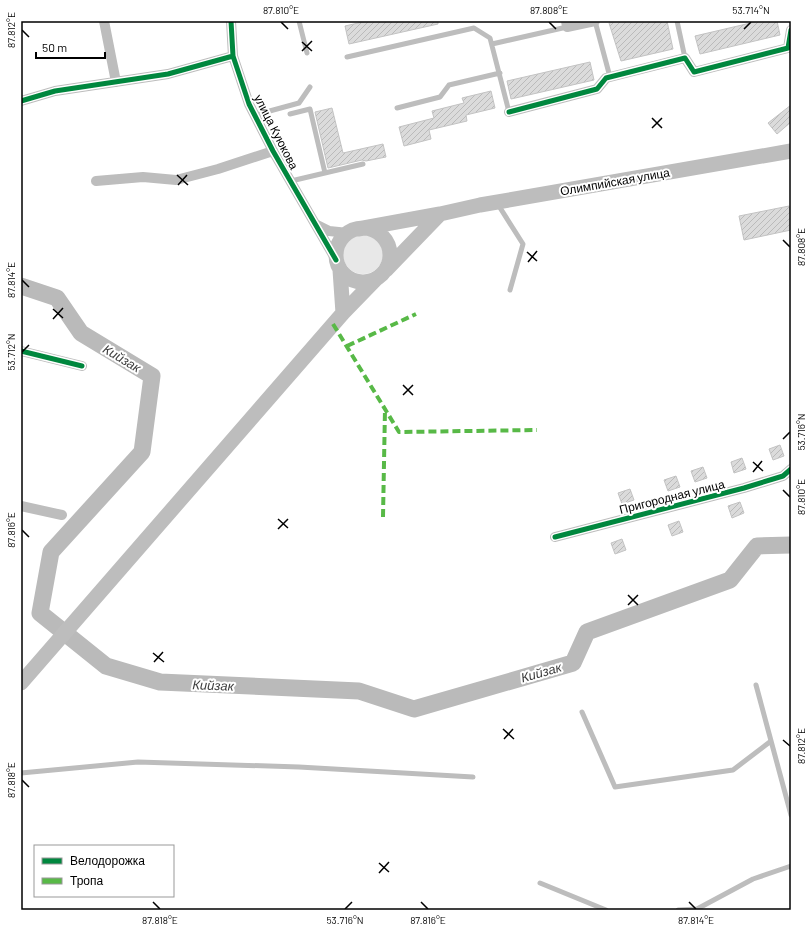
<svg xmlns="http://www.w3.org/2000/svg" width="812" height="931" font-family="Barlow,sans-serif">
<defs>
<pattern id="building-hatch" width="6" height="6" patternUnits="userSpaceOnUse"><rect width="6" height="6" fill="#dbdbdb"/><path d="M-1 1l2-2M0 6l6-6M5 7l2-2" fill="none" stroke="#bababa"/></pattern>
</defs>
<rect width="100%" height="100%" fill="#fff"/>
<path fill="#e8e8e8" d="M343 254a20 20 0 1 1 40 0a20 20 0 1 1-40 0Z"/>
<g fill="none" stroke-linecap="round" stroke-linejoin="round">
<path stroke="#bababa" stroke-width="17" d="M 21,286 L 57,298 L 81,333 L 152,376 L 142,452 L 51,552 L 40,613 L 106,666 L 160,682 L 359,691 L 414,709 L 573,663 L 587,632 L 730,580 L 757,546 L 791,545"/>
</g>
<path fill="url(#building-hatch)" stroke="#c3c3c3" d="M 367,21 L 438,21 L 438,24 L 349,44 L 345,26 Z
M 619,21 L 667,21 L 673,49 L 621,61 L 609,23 Z
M 759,21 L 777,21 L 780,35 L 700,54 L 695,36 Z
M 590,62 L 594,80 L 511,99 L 507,81 Z
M 491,91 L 495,108 L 466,115 L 467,121 L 429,130 L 431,139 L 404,146 L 399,127 L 434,118 L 432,111 L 464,103 L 462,98 Z
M 791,105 L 791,122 L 777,134 L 768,123 Z
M 332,108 L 343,153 L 383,144 L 386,157 L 366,161 L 362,160 L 328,168 L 315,112 Z
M 789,206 L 791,217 L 791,230 L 744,240 L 739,216 Z
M 780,445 L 784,456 L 773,460 L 769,449 Z
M 742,458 L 746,469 L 734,473 L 731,462 Z
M 703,467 L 707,478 L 695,482 L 691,471 Z
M 676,476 L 680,487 L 668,491 L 664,480 Z
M 630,489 L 634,500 L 622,504 L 618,493 Z
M 740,502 L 744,513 L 732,518 L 728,506 Z
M 679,521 L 683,532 L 672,536 L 668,525 Z
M 622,539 L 626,550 L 615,554 L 611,543 Z"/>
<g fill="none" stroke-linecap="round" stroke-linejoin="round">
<path stroke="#bdbdbd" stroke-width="5" d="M 299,21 L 307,53
M 595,21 L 610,77
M 677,21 L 685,58
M 492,44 L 567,27
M 347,57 L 474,28 L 490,38 L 509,112
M 397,108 L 440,97 L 449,85 L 500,73
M 290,114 L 310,109 L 325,173
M 255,115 L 299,103 L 310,87
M 291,181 L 363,164
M 497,203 L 523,244 L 510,290
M 756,685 L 791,815
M 582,712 L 615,787 L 733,770 L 771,741
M 21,773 L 138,762 L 299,767 L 473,777
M 540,883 L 606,910
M 678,910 L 697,909 L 753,879 L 791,866"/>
<path stroke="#bdbdbd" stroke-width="10" d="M 104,21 L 116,82
M 231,21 L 233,56 L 249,104 L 273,151 L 336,260
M 566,21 L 567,27 L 595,21
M 21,101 L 55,91 L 168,74 L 233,56
M 509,112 L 597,89 L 606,78 L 685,58 L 694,72 L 788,48 L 791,30
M 96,181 L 143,177 L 176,180 L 218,169 L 273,151
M 315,224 L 329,231 L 348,233
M 21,351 L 82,366
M 21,506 L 62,515
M 555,537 L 744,488 L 783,476 L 791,469"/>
<path stroke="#bdbdbd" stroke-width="15" d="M336 255a27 27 0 1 1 54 0a27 27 0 1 1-54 0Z
M 358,229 L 440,214 L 480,205 L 791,151
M 340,270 L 343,313
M 386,270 L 440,214
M 21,683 L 343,313 L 377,278"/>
<path stroke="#58b947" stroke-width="4" stroke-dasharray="8 4" stroke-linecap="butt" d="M 333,324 L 399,432 L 537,430
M 347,346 L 416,314
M 383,517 L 385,409"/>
<g stroke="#fff" stroke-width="8">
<path id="cycleway" d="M 231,21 L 233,56 L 249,104 L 273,151 L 336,260
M 21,101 L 55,91 L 168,74 L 233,56
M 509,112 L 597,89 L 606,78 L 685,58 L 694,72 L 788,48 L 791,30
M 21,351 L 82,366
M 555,537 L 744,488 L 783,476 L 791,469"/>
</g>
<use href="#cycleway" stroke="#00873e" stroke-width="5"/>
</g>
<path fill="none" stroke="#000" stroke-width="1.5" d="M 281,22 L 288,29M 549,22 L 556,29M 744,29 L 751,22M 22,30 L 29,37M 302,42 L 312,51M 302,51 L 312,41M 652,118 L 662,128M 652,128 L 662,118M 177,175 L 188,185M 178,185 L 187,175M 783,240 L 790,247M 527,252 L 537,261M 528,262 L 537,251M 22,280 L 29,287M 53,309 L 63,318M 53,319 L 63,308M 22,352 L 29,345M 403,385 L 413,395M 403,395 L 413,385M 783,439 L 790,432M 753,462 L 763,471M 753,472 L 762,461M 783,490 L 790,497M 278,519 L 288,528M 278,529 L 288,519M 22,530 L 29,537M 628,595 L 638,605M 628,605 L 638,595M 153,653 L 164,662M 154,662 L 163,652M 503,729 L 514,739M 504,739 L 513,729M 783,740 L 790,746M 22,780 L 29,787M 379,863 L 389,872M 379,873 L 389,862M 153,902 L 160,909M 421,902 L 428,909M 689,902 L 696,909M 345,909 L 352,902"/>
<g text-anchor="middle" stroke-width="4" stroke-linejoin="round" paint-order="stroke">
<g font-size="12" fill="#000" stroke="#fff">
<text transform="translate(276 132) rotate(63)" y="4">улица Куюкова</text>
<text transform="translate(615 182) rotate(-10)" y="4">Олимпийская улица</text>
<text transform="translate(672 497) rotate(-14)" y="4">Пригородная улица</text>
</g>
<g font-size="13" font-style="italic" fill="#3d3d3d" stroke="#fff">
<text transform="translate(122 358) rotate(31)" y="5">Кийзак</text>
<text transform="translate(541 672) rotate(-16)" y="5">Кийзак</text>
<text transform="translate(213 685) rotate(2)" y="5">Кийзак</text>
</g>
</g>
<rect width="812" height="931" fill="none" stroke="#ffffff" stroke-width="44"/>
<rect x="34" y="845" width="140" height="52" fill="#ffffff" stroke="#999999"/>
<rect x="42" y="858" width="20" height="6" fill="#00873e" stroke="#999999"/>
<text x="70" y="865" font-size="12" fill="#000000">Велодорожка</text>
<rect x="42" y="878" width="20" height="6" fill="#58b947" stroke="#999999"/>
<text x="70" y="885" font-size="12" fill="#000000">Тропа</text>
<path d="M36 52v6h69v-6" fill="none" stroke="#000000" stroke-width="2"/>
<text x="42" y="52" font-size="12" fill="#000000" stroke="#ffffff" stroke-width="3" paint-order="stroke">50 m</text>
<rect x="22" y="22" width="768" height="887" fill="none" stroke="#000" stroke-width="1.5"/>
<g font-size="10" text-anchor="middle" fill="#000">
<text x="281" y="14">87.810°E</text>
<text x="549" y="14">87.808°E</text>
<text x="751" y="14">53.714°N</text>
<text transform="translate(11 30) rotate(-90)" y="4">87.812°E</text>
<text transform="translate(801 247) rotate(-90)" y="4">87.808°E</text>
<text transform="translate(11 280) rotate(-90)" y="4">87.814°E</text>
<text transform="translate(11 352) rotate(-90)" y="4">53.712°N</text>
<text transform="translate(801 432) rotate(-90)" y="4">53.716°N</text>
<text transform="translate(801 497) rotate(-90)" y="4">87.810°E</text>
<text transform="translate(11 530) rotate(-90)" y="4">87.816°E</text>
<text transform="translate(801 746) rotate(-90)" y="4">87.812°E</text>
<text transform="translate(11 780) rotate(-90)" y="4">87.818°E</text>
<text x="160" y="924">87.818°E</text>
<text x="345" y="924">53.716°N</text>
<text x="428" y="924">87.816°E</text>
<text x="696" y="924">87.814°E</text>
</g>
</svg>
